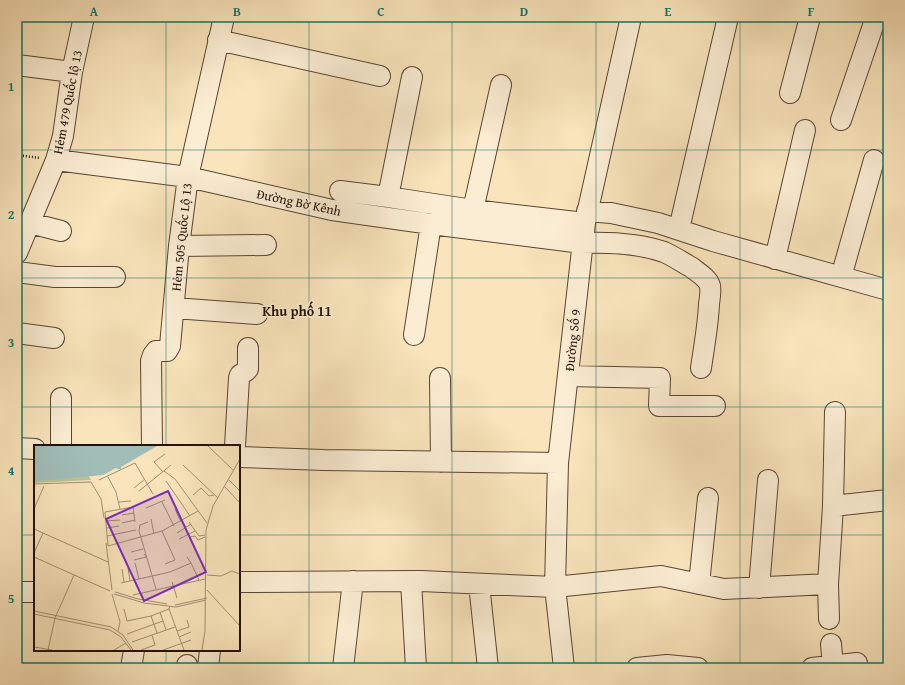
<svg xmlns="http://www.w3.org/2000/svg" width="905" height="685" font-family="'Gentium Book Plus',serif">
<rect width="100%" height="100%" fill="#f9e4bb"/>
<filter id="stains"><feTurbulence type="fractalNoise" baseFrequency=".005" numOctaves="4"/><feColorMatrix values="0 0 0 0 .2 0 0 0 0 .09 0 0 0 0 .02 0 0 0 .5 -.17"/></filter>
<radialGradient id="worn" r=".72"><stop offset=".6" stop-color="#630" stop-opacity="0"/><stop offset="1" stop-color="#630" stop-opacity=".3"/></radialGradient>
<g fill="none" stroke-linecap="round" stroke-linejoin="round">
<g stroke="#584633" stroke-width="22">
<path id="minor" d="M 218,40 L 380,76
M 17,65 L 72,72
M 412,77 L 388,197 L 473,210 L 585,223
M 790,93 L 810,17
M 841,120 L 876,17
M 56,160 L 188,177 L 332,210 L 431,224 L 582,243 C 609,242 638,243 664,252 C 673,256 682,262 691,267 C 697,272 708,278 710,286 C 711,292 710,298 709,304 C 708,326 704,347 701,368
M 340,191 L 388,197
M 473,210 L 501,85
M 587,211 L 611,213 L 658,223 L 713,241 L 888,290
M 30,223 L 61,231
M 679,229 L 728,17
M 179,246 L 266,245
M 17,253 L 56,160 L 63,136 L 72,72 L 84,17
M 775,259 L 805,130
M 17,272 L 55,277 L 115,277
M 841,277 L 874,160
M 174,308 L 257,314
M 17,333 L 54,338
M 414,335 L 431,224
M 568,376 L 660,378 L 659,406 L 715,406
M 440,378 L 441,462
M 61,446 L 61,398
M 152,446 L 151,361 L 153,355 L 156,351 L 167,351 L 170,346 L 179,246 L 188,177 L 224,17
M 235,446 L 239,378 L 240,375 L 246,371 L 248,369 L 248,348
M 17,448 L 35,449
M 239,457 L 324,460 L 558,463
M 833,506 L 888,500
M 411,581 L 416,668
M 239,582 L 421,581 L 555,587 L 661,576 L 724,589 L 828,584
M 479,584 L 488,668
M 699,584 L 708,498
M 759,588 L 768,480
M 17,592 L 35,592
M 829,619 L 828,584 L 833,506 L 835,412
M 831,644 L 833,666
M 131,668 L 134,650
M 187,668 L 187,665
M 208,668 L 210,650
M 343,668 L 353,581
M 564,668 L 555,587 L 558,463 L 585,223 L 631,17
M 637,668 L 667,665 L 698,668
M 812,668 L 857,663"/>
</g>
<path stroke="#231106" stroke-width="2.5" stroke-dasharray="1 2" stroke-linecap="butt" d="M 17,155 L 40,158"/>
<use href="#minor" stroke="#fbedd3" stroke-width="20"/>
</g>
<path fill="none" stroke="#0f766e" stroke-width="1" stroke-opacity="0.55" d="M 166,17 L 166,446M 309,17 L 309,668M 452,17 L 452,668M 596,17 L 596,668M 740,17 L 740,668M 17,150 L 888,150M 17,278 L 888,278M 17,407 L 888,407M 17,535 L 35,535M 239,535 L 888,535M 166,650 L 166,668"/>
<g text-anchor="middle" stroke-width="3.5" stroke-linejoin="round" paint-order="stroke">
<g font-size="13" fill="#231106" stroke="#fbedd3">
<text transform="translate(67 102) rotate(-79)" y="5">Hẻm 479 Quốc lộ 13</text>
<text transform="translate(299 202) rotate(12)" y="5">Đường Bờ Kênh</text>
<text transform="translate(181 237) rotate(-84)" y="5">Hẻm 505 Quốc Lộ 13</text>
<text transform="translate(572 340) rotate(-84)" y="5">Đường Số 9</text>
</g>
<g font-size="14" font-weight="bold" fill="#231106" stroke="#fbedd3">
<text x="297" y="316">Khu phố 11</text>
</g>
</g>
<g transform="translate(34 445)">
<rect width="206" height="206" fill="#f9e4bb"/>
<path d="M 54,30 L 57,35 L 0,38 L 0,35 Z" fill="#bac592"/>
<path d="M 0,1 L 123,1 L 87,22 L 87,25 L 82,23 L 69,30 L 7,36 L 0,35 Z" fill="#a0bdb7"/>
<path fill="none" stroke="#a39073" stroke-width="1" d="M 174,1 L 199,25M 149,20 L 184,53M 130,26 L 141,34 L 173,78M 129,27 L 120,17 L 131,9M 74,32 L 82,47 L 86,64M 65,35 L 101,18 L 119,49M 195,35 L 206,46M 132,36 L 156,71M 0,39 L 57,37 L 67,54 L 70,73M 191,42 L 206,58M 100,43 L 111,34M 105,46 L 137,20M 159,50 L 167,43 L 175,51 L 180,50M 85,57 L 97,56M 128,57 L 140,81M 112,63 L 131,55M 0,64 L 10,41M 141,64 L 147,77M 88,70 L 100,68M 117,74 L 120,89M 72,76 L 86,75M 101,77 L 99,62 L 71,67 L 74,101 L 128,86 L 164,66M 114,77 L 106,80 L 105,86 L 122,144M 155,77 L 165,91 L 171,90M 88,78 L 101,75M 73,83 L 85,81M 0,84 L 74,117M 128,86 L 141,115 L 131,119M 143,88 L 157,79M 73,91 L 102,85M 156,92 L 161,91 L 164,95 L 171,92M 145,94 L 161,86M 72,98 L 78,145M 97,107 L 109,104M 0,108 L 9,88M 0,112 L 76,146M 100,115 L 112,112 L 110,109M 101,118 L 105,134M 157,118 L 165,135M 94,123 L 96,136M 88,124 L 90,137M 173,130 L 187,131 L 198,126 L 206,129M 138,137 L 143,153M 87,138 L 136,127 L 157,118 L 153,112M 173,145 L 206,181M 81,147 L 104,154 L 133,159M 78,149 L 86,177 L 84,186M 80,149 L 110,158 L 142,162 L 172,155M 99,150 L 171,134M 141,160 L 173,153M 90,164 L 93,176 L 117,171 L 135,164 L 136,161M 135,164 L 150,205M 0,166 L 77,182 L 89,190 L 99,205M 126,167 L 132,185M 0,169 L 76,185 L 87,192 L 97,205M 117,171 L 123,188M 143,186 L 155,182 L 153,175M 93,189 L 129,176M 145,192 L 157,187M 98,197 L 141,182M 0,202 L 18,205M 14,205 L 21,173 L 40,130M 80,205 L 92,198M 107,205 L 121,200 L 118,190M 129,205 L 157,195M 168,205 L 171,186 L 172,85 L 179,61 L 206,14"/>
<path fill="#7b2cbf" fill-opacity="0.15" stroke="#7b2cbf" stroke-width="2" d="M 134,46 L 172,127 L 110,156 L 72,74 Z"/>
<rect width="206" height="206" fill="none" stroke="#231106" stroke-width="2"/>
</g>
<rect width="905" height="685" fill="none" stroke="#f9e4bb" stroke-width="44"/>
<rect x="22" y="22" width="861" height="641" fill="none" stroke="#0f766e" stroke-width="1.5"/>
<g font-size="13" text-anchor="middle" font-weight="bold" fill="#0f766e">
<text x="94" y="16">A</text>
<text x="237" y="16">B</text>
<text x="381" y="16">C</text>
<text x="524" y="16">D</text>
<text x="668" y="16">E</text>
<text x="811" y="16">F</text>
<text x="11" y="91">1</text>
<text x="11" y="219">2</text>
<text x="11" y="347">3</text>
<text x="11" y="475">4</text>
<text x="11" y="603">5</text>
</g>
<rect width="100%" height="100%" filter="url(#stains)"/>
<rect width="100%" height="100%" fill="url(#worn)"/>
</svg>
